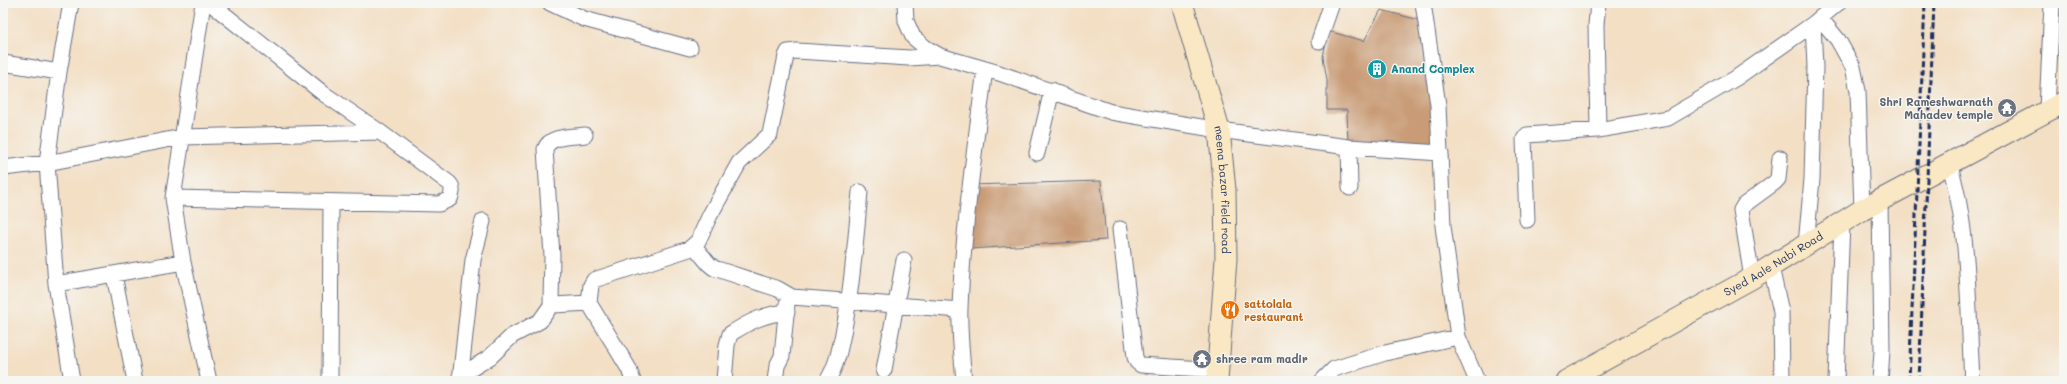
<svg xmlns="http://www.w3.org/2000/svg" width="2067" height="384" font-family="Mali,sans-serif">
<rect width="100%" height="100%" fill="#f6f6f2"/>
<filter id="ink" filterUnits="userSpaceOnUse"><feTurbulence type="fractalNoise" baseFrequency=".025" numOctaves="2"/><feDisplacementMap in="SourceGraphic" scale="8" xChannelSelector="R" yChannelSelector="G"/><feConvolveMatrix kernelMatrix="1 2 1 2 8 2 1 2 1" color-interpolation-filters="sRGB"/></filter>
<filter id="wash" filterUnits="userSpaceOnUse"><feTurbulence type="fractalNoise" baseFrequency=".012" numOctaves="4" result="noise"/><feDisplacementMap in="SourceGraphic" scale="16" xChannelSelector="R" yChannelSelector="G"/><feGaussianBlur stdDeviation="0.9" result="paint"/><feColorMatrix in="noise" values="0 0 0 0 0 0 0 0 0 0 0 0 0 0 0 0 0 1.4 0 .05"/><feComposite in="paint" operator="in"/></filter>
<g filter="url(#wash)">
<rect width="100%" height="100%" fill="#f3dfc4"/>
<g id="blocks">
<path fill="#c99c77" d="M 1381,10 L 1423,21 L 1437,148 L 1348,144 L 1347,110 L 1327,110 L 1327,80 L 1323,57 L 1328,31 L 1364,41 Z
M 1101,181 L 1106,240 L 971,249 L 971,185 Z"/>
</g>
</g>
<g filter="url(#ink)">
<use href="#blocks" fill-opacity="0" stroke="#676d82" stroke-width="1"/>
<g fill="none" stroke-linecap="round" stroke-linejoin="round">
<g stroke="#676d82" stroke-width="17">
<path id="street" d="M 71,3 L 59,72 L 47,163 L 56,284 L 72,381
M 203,3 L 173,198 L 183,262 L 209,381
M 550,3 L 584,19 L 690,48
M 905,3 L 906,21 L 913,37 L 926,48 L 940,56 L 999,73 L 1111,112 L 1219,130 L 1349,147 L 1441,153
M 1423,3 L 1438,105 L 1443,226 L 1458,337 L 1477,381
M 1598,3 L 1596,25 L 1598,130
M 1820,18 L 1838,40 L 1853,67 L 1858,91 L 1862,210
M 1319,41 L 1332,3
M 3,63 L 59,72
M 2047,110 L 2052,3
M 585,135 C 572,137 550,135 545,149 L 552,256 L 551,302 L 554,305 L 589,303 L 629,369 L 633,381
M 1349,147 L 1350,188
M 1037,153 L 1052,90
M 1949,163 C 1970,229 1968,311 1972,381
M 3,168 L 47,163 L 182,137 L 380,132
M 173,198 L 439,204 L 450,199 C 452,193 454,188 449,183 L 380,132 L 324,94 L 210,3
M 1527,220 L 1524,139 L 1527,135 L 1598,130 L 1668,118 L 1736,78 L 1813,24 L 1838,3
M 1120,229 L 1135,357 L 1137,362 L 1141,365 L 1218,370
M 1806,245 L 1812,179 L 1815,67 L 1813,24
M 694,246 L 709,264 L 714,268 L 778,289 L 792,297 L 960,310
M 1771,267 L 1781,312 L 1782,381
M 114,275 L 135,381
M 1752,278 L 1741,210 L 1744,205 L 1774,183 L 1778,179 L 1780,158
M 56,284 L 183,262
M 589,303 L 591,285 L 594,280 L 689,249 L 698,241 L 710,215 L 739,163 L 770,134 L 786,56 L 788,52 L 797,51 L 909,58 L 940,56
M 884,370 L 904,260
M 460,376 L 490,357 L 512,336 L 540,321 L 552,304
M 330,381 L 331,202
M 460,381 L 473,260 L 483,221
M 724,381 L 727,345 L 730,334 C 749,322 764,314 787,312
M 775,381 L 777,366 L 782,356 L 787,304
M 827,381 C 838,364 841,343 845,323 C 853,280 856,236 860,192
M 964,381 C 962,357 959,332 960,308 C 963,228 975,149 985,69
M 1322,381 L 1334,369 L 1385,353 L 1458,337
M 1836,381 L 1842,222
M 1880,381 L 1882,351 L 1880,200"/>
</g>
<g stroke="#676d82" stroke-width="23">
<g id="secondary">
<path id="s1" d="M 1182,3 L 1219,130 L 1225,190 L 1226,259 L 1217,381"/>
<path id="s2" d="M 1566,381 L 1752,278 L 1862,210 L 2064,102"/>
</g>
</g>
<use href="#street" stroke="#fff" stroke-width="15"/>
<use href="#secondary" stroke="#fae7c3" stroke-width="21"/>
<path stroke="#1b2f5e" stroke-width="3" stroke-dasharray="6 3" stroke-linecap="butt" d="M 1909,381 L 1925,3
M 1919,381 L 1934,3"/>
</g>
</g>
<defs>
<g id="building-disc" transform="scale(1)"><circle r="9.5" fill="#0f9aa8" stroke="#f6f6f2"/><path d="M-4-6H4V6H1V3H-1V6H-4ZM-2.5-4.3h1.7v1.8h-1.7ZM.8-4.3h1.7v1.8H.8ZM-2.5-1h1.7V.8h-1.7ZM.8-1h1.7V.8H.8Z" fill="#fff"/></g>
<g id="temple-disc" transform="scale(1)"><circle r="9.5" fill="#6b7280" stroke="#f6f6f2"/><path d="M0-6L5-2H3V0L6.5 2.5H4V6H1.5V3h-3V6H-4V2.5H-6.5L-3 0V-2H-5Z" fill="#fff"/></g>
<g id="restaurant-disc" transform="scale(1)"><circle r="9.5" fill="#e8710a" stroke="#f6f6f2"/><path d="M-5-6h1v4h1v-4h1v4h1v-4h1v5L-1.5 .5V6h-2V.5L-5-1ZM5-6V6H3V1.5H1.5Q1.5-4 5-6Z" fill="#fff"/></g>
</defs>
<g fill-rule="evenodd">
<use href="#building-disc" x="1377" y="69"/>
<use href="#temple-disc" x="2007" y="108"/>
<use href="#restaurant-disc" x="1230" y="310"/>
<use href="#temple-disc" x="1202" y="359"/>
</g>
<g text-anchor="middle" stroke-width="3" stroke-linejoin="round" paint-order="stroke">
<g font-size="11" font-weight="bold" fill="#0d838f" stroke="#f6f6f2" text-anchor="start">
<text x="1391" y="73">Anand Complex</text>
</g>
<g font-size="11" font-weight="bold" fill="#5b616d" stroke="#f6f6f2" text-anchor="end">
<text x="1993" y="106">Shri Rameshwarnath<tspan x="1993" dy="13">Mahadev temple</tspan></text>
<text x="1216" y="363" text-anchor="start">shree ram madir</text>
</g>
<g font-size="11" fill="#1b2f5e" stroke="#f6f6f2">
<text dy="4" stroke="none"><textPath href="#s1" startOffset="192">meena bazar field road</textPath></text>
<text dy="4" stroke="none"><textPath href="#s2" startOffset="238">Syed Aale Nabi Road</textPath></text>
</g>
<g font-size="11" font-weight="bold" fill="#c56008" stroke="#f6f6f2" text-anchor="start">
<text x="1244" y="308">sattolala<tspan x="1244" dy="13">restaurant</tspan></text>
</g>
</g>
<rect width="2067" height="384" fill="none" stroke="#f6f6f2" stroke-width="16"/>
</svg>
